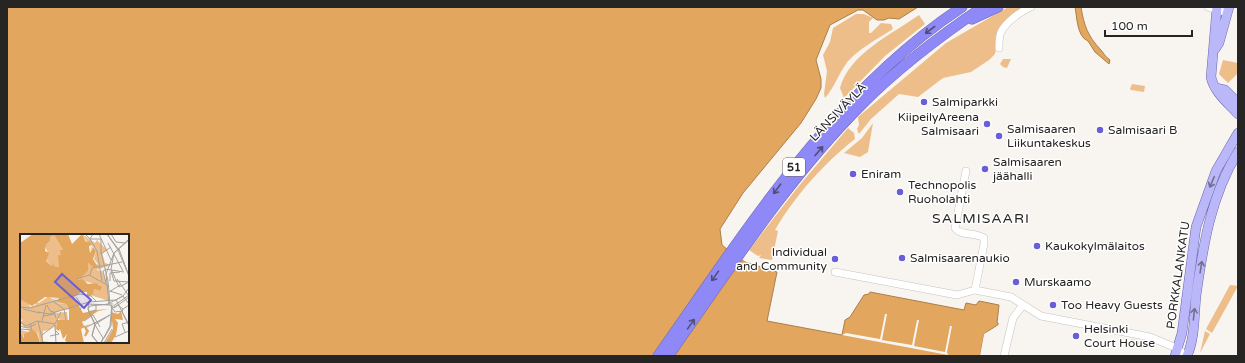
<svg xmlns="http://www.w3.org/2000/svg" width="1245" height="363" font-family="'Varela Round',sans-serif">
<rect width="100%" height="100%" fill="#f8f4ef"/>
<path fill="#edbe89" d="M 1008,7 L 1023,7 L 1014,13 L 999,28 L 995,54 L 989,60 L 971,72 L 943,78 L 918,97 L 899,94 L 871,119 L 859,134 L 857,129 L 859,125 L 858,117 L 946,43 Z
M 856,14 L 864,14 L 873,18 L 869,22 L 869,33 L 871,33 L 881,23 L 891,24 L 893,29 C 879,38 855,51 846,64 C 838,75 834,88 825,98 L 824,94 L 827,71 L 823,55 L 830,42 L 833,28 Z
M 919,15 L 925,24 L 885,56 L 844,98 L 840,88 C 849,54 892,34 919,15 Z
M 1003,59 L 1011,59 L 1007,68 L 1003,67 L 1000,64 Z
M 1223,60 L 1238,63 L 1238,73 L 1228,83 L 1219,74 Z
M 1132,84 L 1145,86 L 1144,92 L 1131,90 L 1130,89 Z
M 873,123 L 868,152 L 860,157 L 844,153 L 862,138 Z
M 848,128 L 854,133 L 855,139 C 824,163 795,196 775,230 L 778,231 L 772,260 L 759,258 L 761,255 L 758,256 L 749,250 L 798,187 Z
M 1230,285 L 1238,286 L 1212,333 L 1206,329 Z
M 1205,331 L 1210,334 L 1200,353 Z
M 1131,339 L 1146,342 L 1147,344 L 1145,347 L 1130,344 Z"/>
<path fill="#e2a65e" stroke="#aa7f4c" fill-rule="evenodd" d="M 7,7 L 918,7 L 899,19 L 889,18 L 884,20 L 877,20 L 863,10 L 858,10 L 830,25 L 816,60 L 821,79 L 821,88 L 816,99 L 801,123 L 743,193 L 720,229 L 722,245 L 728,250 L 745,262 L 777,272 L 767,321 L 842,335 L 845,320 L 850,317 L 864,295 L 869,294 L 870,292 L 964,310 L 966,303 L 976,305 L 979,301 L 999,305 L 997,323 L 999,324 L 984,334 L 980,356 L 7,356 ZM 21,235 L 128,235 L 128,342 L 21,342 Z
M 1075,7 L 1081,7 C 1084,26 1088,36 1100,49 C 1104,53 1105,57 1110,60 L 1109,64 L 1095,52 L 1088,41 C 1077,37 1077,17 1075,7 Z"/>
<path fill="#f8f4ef" d="M 885,314 L 887,314 L 882,340 L 912,345 L 917,320 L 919,320 L 914,346 L 945,352 L 950,326 L 952,326 L 947,352 L 948,355 L 842,335 L 846,333 L 880,339 Z
M 999,323 L 1001,324 L 999,327 L 986,335 L 982,356 L 980,356 L 984,334 L 998,326 Z"/>
<g fill="none" stroke-linecap="round" stroke-linejoin="round">
<g stroke="#c7c3be" stroke-width="8">
<path id="minor" d="M 1208,7 L 1227,13
M 999,48 C 999,42 999,36 1001,32 C 1006,22 1021,11 1031,7
M 966,171 L 955,228 C 960,236 976,232 984,238 L 984,244 L 975,290
M 835,272 L 957,295 L 975,290 L 1011,297 L 1041,316 L 1150,337 L 1174,347 L 1187,356
M 1004,356 L 1013,318 L 1023,305"/>
</g>
<g stroke="#6a66ac" stroke-width="10">
<path id="major" d="M 1217,7 L 1211,77 C 1214,92 1228,103 1238,114
M 1215,49 L 1219,43 L 1229,7
M 1216,88 L 1225,90 L 1238,103
M 1175,356 L 1182,333 L 1196,227 L 1216,171 L 1238,133
M 1187,356 C 1195,338 1194,316 1196,296 C 1203,246 1211,195 1238,152"/>
</g>
<g stroke="#6a66ac" stroke-width="11">
<path id="highway" d="M 972,19 L 998,7
M 658,356 C 747,230 831,94 962,7
M 668,356 C 729,270 787,179 862,104 C 899,67 940,36 983,7"/>
</g>
<use href="#minor" stroke="#fff" stroke-width="7"/>
<use href="#major" stroke="#bbb8fa" stroke-width="9"/>
<use href="#highway" stroke="#8e89f6" stroke-width="10"/>
</g>
<defs><path id="oneway-shaft" d="M-6 0H5M1.5-3L5.5 0L1.5 3" fill="none" stroke-width="1.6" stroke-linecap="round" stroke-linejoin="round"/></defs>
<g stroke="#504d77">
<use href="#oneway-shaft" transform="translate(930 30) rotate(143)"/>
<use href="#oneway-shaft" transform="translate(819 151) rotate(-49)"/>
<use href="#oneway-shaft" transform="translate(777 189) rotate(127)"/>
<use href="#oneway-shaft" transform="translate(715 276) rotate(125)"/>
<use href="#oneway-shaft" transform="translate(691 324) rotate(-55)"/>
</g>
<g stroke="#716e8e">
<use href="#oneway-shaft" transform="translate(1212 182) rotate(113)"/>
<use href="#oneway-shaft" transform="translate(1201 267) rotate(-81)"/>
<use href="#oneway-shaft" transform="translate(1194 314) rotate(-84)"/>
</g>
<g fill="#6a5ed7" stroke="#fff" stroke-width="1.5">
<circle cx="924" cy="102" r="4"/>
<circle cx="987" cy="124" r="4"/>
<circle cx="1100" cy="130" r="4"/>
<circle cx="999" cy="136" r="4"/>
<circle cx="985" cy="169" r="4"/>
<circle cx="853" cy="174" r="4"/>
<circle cx="900" cy="192" r="4"/>
<circle cx="1037" cy="246" r="4"/>
<circle cx="902" cy="258" r="4"/>
<circle cx="835" cy="259" r="4"/>
<circle cx="1016" cy="282" r="4"/>
<circle cx="1053" cy="305" r="4"/>
<circle cx="1076" cy="336" r="4"/>
</g>
<g text-anchor="middle" stroke-width="3" stroke-linejoin="round" paint-order="stroke">
<rect fill="#fff" stroke="#686665" stroke-width="1" x="783" y="158" width="22" height="18" rx="3"/>
<g font-size="11" font-weight="bold" fill="#272523">
<text x="794" y="171">51</text>
</g>
<g font-size="12" fill="#272523" stroke="#fff" text-anchor="start">
<text x="932" y="106">Salmiparkki</text>
<text x="979" y="121" text-anchor="end">KiipeilyAreena<tspan x="979" dy="14">Salmisaari</tspan></text>
<text x="1007" y="133">Salmisaaren<tspan x="1007" dy="14">Liikuntakeskus</tspan></text>
<text x="1108" y="134">Salmisaari B</text>
<text x="993" y="166">Salmisaaren<tspan x="993" dy="14">jäähalli</tspan></text>
<text x="861" y="178">Eniram</text>
<text x="908" y="189">Technopolis<tspan x="908" dy="14">Ruoholahti</tspan></text>
<text x="1045" y="250">Kaukokylmälaitos</text>
<text x="827" y="256" text-anchor="end">Individual<tspan x="827" dy="14">and Community</tspan></text>
<text x="910" y="262">Salmisaarenaukio</text>
<text x="1024" y="286">Murskaamo</text>
<text x="1061" y="309">Too Heavy Guests</text>
<text x="1084" y="333">Helsinki<tspan x="1084" dy="14">Court House</tspan></text>
</g>
<g font-size="12" fill="#272523" stroke="#fff">
<text transform="translate(838 112) rotate(-46)" y="4">LÄNSIVÄYLÄ</text>
<text transform="translate(1178 275) rotate(-82)" y="4">PORKKALANKATU</text>
</g>
<g font-size="14" letter-spacing="1" fill="#272523" stroke="#fff">
<text x="981" y="223">SALMISAARI</text>
</g>
</g>
<g transform="translate(20 234)">
<rect width="109" height="109" fill="#f8f4ef"/>
<path d="M 62,0 L 75,9 L 77,6 L 87,16 L 82,19 L 85,29 L 91,31 L 76,36 L 82,37 L 88,52 L 89,67 L 70,61 L 74,55 L 80,57 L 80,51 L 59,46 L 61,41 L 68,37 L 68,29 L 73,33 L 78,30 L 74,25 L 76,17 L 73,12 L 70,17 L 72,12 L 70,7 L 67,8 ZM 34,1 L 43,16 L 39,25 L 40,33 L 32,32 L 26,26 L 28,19 L 25,12 L 30,7 L 29,3 ZM 29,62 L 32,65 L 39,64 L 30,67 L 39,65 L 38,69 L 46,70 L 48,76 L 46,75 L 34,79 L 47,78 L 48,87 L 42,88 L 38,84 L 35,96 L 34,92 L 29,96 L 23,97 L 23,107 L 28,108 L 26,100 L 28,109 L 20,109 L 18,99 L 13,97 L 11,99 L 4,100 L 3,104 L 0,96 L 9,98 L 8,94 L 4,93 L 0,88 L 3,86 L 0,85 L 0,64 L 8,67 L 10,73 L 16,71 L 15,67 L 19,69 Z" fill="#edbe89"/>
<path d="M 13,0 L 48,0 L 52,10 L 62,0 L 66,8 L 70,7 L 72,11 L 69,12 L 70,19 L 73,13 L 76,17 L 73,25 L 78,33 L 73,33 L 68,29 L 68,37 L 58,46 L 62,45 L 68,50 L 76,49 L 82,53 L 80,57 L 74,55 L 73,60 L 67,64 L 67,58 L 61,58 L 54,63 L 63,79 L 77,76 L 89,75 L 78,77 L 62,88 L 64,92 L 71,90 L 61,95 L 64,109 L 47,109 L 45,106 L 47,100 L 43,105 L 40,95 L 39,97 L 36,95 L 37,86 L 49,86 L 49,76 L 46,70 L 37,68 L 39,64 L 25,63 L 12,72 L 0,65 L 0,9 ZM 34,1 L 43,16 L 40,16 L 41,21 L 38,21 L 39,33 L 34,32 L 33,29 L 32,32 L 26,27 L 29,19 L 25,17 L 26,11 L 30,7 L 30,3 ZM 101,77 L 103,86 L 95,85 L 98,89 L 96,101 L 91,109 L 85,109 L 93,95 L 91,78 L 98,80 ZM 13,96 L 17,99 L 20,109 L 0,109 L 0,98 L 4,104 L 4,100 Z" fill="#e2a65e" fill-rule="evenodd"/>
<path fill="none" stroke="#e2a65e" stroke-width="2" d="M 11,39 L 46,40 L 54,29 L 63,26 L 70,27 L 72,32M 65,93 L 68,97 L 65,102 L 67,97 ZM 60,109 L 58,95 L 61,86 L 75,77"/>
<path fill="none" stroke="#a4a19d" stroke-width="1" d="M 65,0 L 70,5 L 81,5M 73,0 L 70,5 L 77,17 L 82,47M 79,0 L 91,26M 87,0 L 98,16 L 109,42M 87,0 L 99,16M 91,0 L 96,8 L 105,9M 109,6 L 94,19 L 91,35 L 99,53 L 109,48M 88,9 L 103,37M 99,15 L 109,42M 81,18 L 88,47 L 90,71 L 95,78 L 102,77M 81,20 L 91,13M 81,20 L 81,5M 85,35 L 104,38M 85,36 L 83,37 L 86,49M 91,37 L 94,47 L 109,48M 70,41 L 72,34 L 102,28M 57,45 L 69,41 L 89,52M 97,45 L 109,62M 90,47 L 90,39 L 100,38M 90,57 L 102,61M 89,58 L 100,51M 56,63 L 62,72 L 60,76M 96,66 L 103,62 L 109,70M 69,67 L 68,75 L 75,91M 34,68 L 44,75 L 46,86M 67,70 L 90,71M 27,71 L 30,77 L 34,78 L 36,84M 86,71 L 103,62 L 109,54M 0,73 L 10,74 L 60,60 L 71,62 L 77,68M 92,73 L 109,61M 94,74 L 109,63M 3,75 L 20,79M 91,75 L 98,71 L 103,75 L 109,71M 103,75 L 102,78 L 109,92M 18,78 L 29,80 L 69,68 L 96,66 L 108,89M 68,78 L 76,76 L 76,72M 23,82 L 35,80M 18,87 L 23,109M 22,87 L 26,71M 64,87 L 73,81 L 80,93M 0,88 L 6,92 L 17,87 L 35,90M 35,90 L 41,78M 35,91 L 36,109M 74,91 L 90,81M 0,92 L 7,94 L 16,90M 65,94 L 90,81M 0,95 L 12,96 L 10,90M 105,98 L 102,90 L 109,88M 22,101 L 35,91M 30,102 L 39,100 L 35,96M 95,103 L 109,97M 84,104 L 91,92 L 92,75M 78,109 L 72,101 L 75,91 L 83,104 L 81,109M 78,109 L 72,102 L 75,90 L 68,75 L 70,72 L 89,70 L 86,40 L 94,19 L 109,5M 81,109 L 90,92 L 92,69M 84,109 L 92,95"/>
<path fill="#6a5ed7" fill-opacity="0.15" stroke="#6a5ed7" stroke-width="2" d="M 42,40 L 71,66 L 64,74 L 35,48 Z"/>
<rect width="109" height="109" fill="none" stroke="#272523" stroke-width="2"/>
</g>
<rect width="1245" height="363" fill="none" stroke="#272523" stroke-width="16"/>
<path d="M1105 30v6h87v-6" fill="none" stroke="#272523" stroke-width="2"/>
<text x="1111" y="30" font-size="12" fill="#272523" stroke="#ffffff" stroke-width="3" paint-order="stroke">100 m</text>
</svg>
